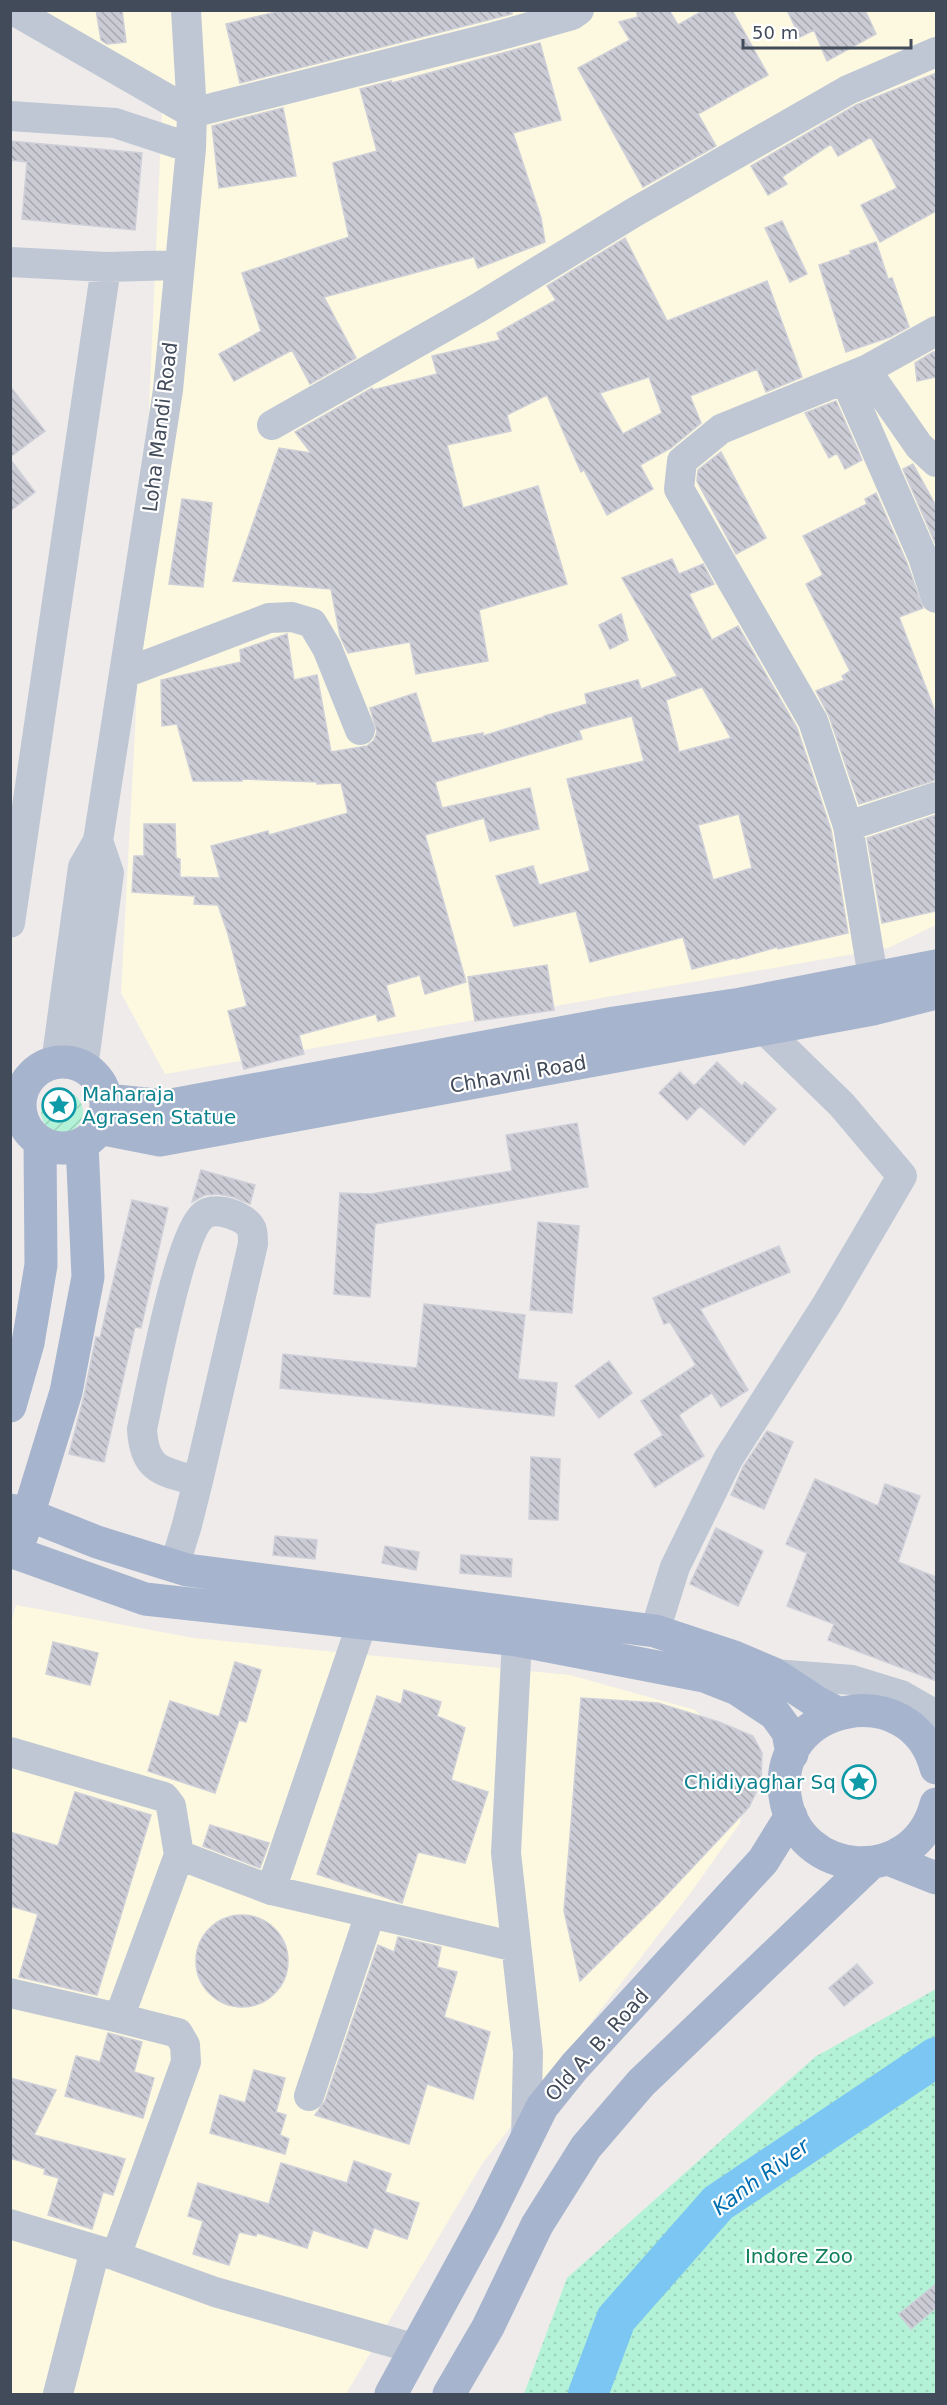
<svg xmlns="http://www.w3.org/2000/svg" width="947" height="2405" font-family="'DejaVu Sans',sans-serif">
<defs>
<pattern id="park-dots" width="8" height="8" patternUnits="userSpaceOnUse" patternTransform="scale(1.5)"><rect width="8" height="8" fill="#b3f2d6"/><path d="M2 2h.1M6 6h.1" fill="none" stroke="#9bd1ba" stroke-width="1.8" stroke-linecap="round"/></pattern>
<pattern id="garden-furrows" width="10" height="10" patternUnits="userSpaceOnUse" patternTransform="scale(1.5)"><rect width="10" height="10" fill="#b3f2d6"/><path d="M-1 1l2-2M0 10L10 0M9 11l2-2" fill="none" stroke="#9bd1ba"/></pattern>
<pattern id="building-back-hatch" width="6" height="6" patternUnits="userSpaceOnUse" patternTransform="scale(1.5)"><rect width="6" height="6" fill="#cacbd4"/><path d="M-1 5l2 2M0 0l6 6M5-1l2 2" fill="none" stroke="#a6a7af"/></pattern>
</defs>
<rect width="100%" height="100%" fill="#eeebea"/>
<path fill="#fdf9e0" d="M 10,11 L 936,11 L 936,925 L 888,948 L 165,1074 L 121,993 L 135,730 L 162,111 Z
M 16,1605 L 194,1638 L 570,1675 L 695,1710 L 747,1762 L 740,1823 L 692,1891 L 482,2164 L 346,2394 L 11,2394 L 10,1627 Z"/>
<path fill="url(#park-dots)" d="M 936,1989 L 936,2394 L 524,2394 L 567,2278 L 815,2057 Z"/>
<path fill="url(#garden-furrows)" d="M41 1112a21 21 0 1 1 42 0a21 21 0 1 1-42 0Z"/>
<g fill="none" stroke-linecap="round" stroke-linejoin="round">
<path stroke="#7cc6f3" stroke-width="40" d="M 588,2394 L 616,2319 L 718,2203 L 936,2057"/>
</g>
<path fill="url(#building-back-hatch)" stroke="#cecfd8" stroke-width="1.5" fill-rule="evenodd" d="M 96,10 L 122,10 L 126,42 L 107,44 L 101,40 Z
M 284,10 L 512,10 L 512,14 L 240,83 L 226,24 Z
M 636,10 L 669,10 L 678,25 L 704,10 L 732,10 L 768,75 L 698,114 L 716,146 L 643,187 L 578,68 L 630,40 L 619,22 L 638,17 Z
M 787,10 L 865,10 L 876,34 L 827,61 L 814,30 L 800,37 Z
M 540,43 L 561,120 L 513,133 L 541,218 L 545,242 L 478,268 L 474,257 L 324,297 L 356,358 L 310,384 L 292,350 L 234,381 L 219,354 L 261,331 L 242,273 L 349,237 L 333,163 L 377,151 L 360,89 L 391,81 L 392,83 Z
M 936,73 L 936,211 L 880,242 L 861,205 L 897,188 L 871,137 L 838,156 L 831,144 L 782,177 L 787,184 L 768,195 L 751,166 L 856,105 Z
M 283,108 L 296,176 L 219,188 L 212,126 Z
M 10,141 L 142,153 L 135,230 L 22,219 L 27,162 L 10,160 Z
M 782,221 L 807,274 L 790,282 L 765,228 Z
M 625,238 L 667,321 L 767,281 L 802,377 L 766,392 L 757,369 L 690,396 L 701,423 L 671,448 L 640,465 L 653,489 L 607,515 L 584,470 L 581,472 L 547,395 L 507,415 L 511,431 L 447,445 L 463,508 L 538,486 L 567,584 L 479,610 L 488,661 L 416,674 L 410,642 L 348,653 L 340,636 L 331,589 L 233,581 L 279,448 L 311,453 L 295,432 L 372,388 L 373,390 L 437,374 L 432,356 L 500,340 L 497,333 L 556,300 L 547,286 ZM 649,377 L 662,413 L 623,434 L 600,393 Z
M 876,242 L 888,279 L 892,278 L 909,327 L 890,337 L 846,352 L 819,265 L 851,254 L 850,251 Z
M 933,352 L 936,352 L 936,377 L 917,381 L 915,363 Z
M 10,386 L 45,431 L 10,457 Z
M 836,401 L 862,460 L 845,469 L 837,453 L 829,458 L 805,413 Z
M 721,452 L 766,538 L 736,554 L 697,481 L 698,470 Z
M 10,459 L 35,492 L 10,511 Z
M 913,464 L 936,506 L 936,545 L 903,469 Z
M 876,493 L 907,563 L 923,608 L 899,617 L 936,714 L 936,780 L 859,804 L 829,716 L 816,691 L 844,680 L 842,676 L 850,671 L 806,584 L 823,575 L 803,536 L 867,504 L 865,499 Z
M 182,499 L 212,503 L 203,587 L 169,584 Z
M 672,559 L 679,574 L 703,564 L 714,584 L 689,594 L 712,640 L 738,626 L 797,728 L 831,830 L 848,933 L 778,949 L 777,947 L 736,959 L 735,958 L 692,969 L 683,937 L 590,962 L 576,911 L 514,926 L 496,876 L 533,866 L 539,885 L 590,871 L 567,779 L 644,761 L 632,716 L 579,730 L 582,739 L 435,782 L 442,808 L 530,788 L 539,829 L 490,841 L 484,818 L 425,835 L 466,982 L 425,994 L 420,975 L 386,985 L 395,1016 L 378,1021 L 376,1014 L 299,1035 L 304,1054 L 244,1069 L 228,1011 L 247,1006 L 228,934 L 218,905 L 194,904 L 195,896 L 132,892 L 134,856 L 144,856 L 144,824 L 175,824 L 176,858 L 180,859 L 180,877 L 220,878 L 211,846 L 268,831 L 269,835 L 348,813 L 341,783 L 317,784 L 317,782 L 242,779 L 242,781 L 193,781 L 177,724 L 162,726 L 161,680 L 241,662 L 240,650 L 287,634 L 294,680 L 317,675 L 331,752 L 367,746 L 374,740 L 377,732 L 370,708 L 416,693 L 432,743 L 483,733 L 483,736 L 544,717 L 544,716 L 587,704 L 585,694 L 638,680 L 641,689 L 677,676 L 622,578 ZM 702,687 L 731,738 L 679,752 L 666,700 ZM 739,814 L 752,868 L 713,880 L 698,825 Z
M 621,614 L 628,640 L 610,649 L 599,625 Z
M 936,815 L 936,911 L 882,923 L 867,838 Z
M 547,965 L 554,1010 L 475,1021 L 468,977 Z
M 717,1062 L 742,1086 L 745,1082 L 776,1109 L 744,1145 L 700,1106 L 687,1120 L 659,1093 L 680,1072 L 694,1086 Z
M 577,1123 L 588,1187 L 375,1224 L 370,1297 L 334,1294 L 340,1193 L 371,1194 L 512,1171 L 506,1135 Z
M 201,1170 L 255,1185 L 250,1204 L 233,1197 L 218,1194 L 205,1195 L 192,1202 Z
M 132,1200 L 168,1208 L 141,1328 L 135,1327 L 104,1462 L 69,1454 L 84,1396 L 96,1337 L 100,1338 Z
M 538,1222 L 579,1226 L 572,1313 L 530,1310 Z
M 779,1246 L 790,1272 L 700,1309 L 748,1390 L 721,1407 L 712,1393 L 679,1415 L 704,1456 L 655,1487 L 634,1454 L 663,1435 L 641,1401 L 696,1365 L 670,1322 L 664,1324 L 653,1298 Z
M 424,1304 L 525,1315 L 518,1379 L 557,1383 L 554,1416 L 280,1388 L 283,1354 L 417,1368 Z
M 609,1361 L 632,1393 L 599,1418 L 575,1386 Z
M 767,1431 L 793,1442 L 764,1509 L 731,1495 L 743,1467 Z
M 531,1457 L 560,1459 L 558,1520 L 529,1519 Z
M 815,1479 L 878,1506 L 885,1484 L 920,1496 L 898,1562 L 936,1577 L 936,1681 L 828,1640 L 834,1624 L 787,1606 L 807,1553 L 786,1544 Z
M 716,1528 L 763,1551 L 738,1606 L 690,1584 Z
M 275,1536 L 317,1540 L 315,1559 L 273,1555 Z
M 385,1546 L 419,1552 L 416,1570 L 382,1563 Z
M 461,1555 L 512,1559 L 511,1577 L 460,1573 Z
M 53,1642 L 98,1653 L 90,1685 L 46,1674 Z
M 235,1662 L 261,1670 L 246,1722 L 239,1720 L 215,1793 L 148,1771 L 170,1701 L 219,1717 Z
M 404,1690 L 441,1702 L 437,1716 L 465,1728 L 451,1780 L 488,1792 L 465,1863 L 418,1852 L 402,1903 L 317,1874 L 377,1696 L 401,1704 Z
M 581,1698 L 658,1703 L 719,1722 L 753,1736 L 762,1753 L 761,1782 L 749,1807 L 660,1902 L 580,1981 L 564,1911 Z
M 75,1792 L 151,1815 L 97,1995 L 19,1977 L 38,1914 L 10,1906 L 10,1832 L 58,1846 Z
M 210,1825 L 269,1843 L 260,1868 L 203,1846 Z
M196 1961a46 46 0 1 1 92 0a46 46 0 1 1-92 0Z
M 398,1937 L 441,1947 L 437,1967 L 457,1972 L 444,2017 L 490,2032 L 473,2099 L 427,2084 L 409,2144 L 315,2115 L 325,2101 L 378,1945 L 394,1952 Z
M 857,1964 L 873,1983 L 844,2006 L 829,1988 Z
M 108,2033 L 142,2042 L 134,2072 L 154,2078 L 143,2118 L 65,2096 L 76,2056 L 100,2062 Z
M 254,2070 L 285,2078 L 276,2112 L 286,2115 L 280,2135 L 289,2139 L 285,2154 L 210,2133 L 220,2095 L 245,2103 Z
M 10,2078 L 56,2090 L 34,2135 L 125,2159 L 113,2195 L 103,2192 L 92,2229 L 48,2215 L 59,2178 L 44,2174 L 45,2169 L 10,2158 Z
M 354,2161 L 391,2174 L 385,2192 L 419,2203 L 407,2239 L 374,2228 L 367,2248 L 313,2230 L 307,2248 L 257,2233 L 256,2236 L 239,2232 L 229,2265 L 193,2254 L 203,2221 L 188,2216 L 198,2183 L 269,2204 L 281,2163 L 347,2183 Z
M 936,2284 L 936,2308 L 911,2329 L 899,2314 Z"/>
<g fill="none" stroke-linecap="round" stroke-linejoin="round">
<path stroke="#bfc7d4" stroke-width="30" d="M 13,10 L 192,113 L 494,37 L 572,15 L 579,10
M 10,116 L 115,123 L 191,148
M 10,262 L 106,267 L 178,265
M 866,370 L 919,446 L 936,462
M 845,379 L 923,557 L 936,598
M 272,425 L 478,308 L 633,213 L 848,90 L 936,52
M 125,673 L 269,618 L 292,617 L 312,623 L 327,648 L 360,730
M 848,826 L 936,797
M 10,923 L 106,267
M 873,1002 L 873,977 L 848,826 L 813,721 L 679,489 L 682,461 L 721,429 L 866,370 L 936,331
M 56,1063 L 83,867 L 98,841 L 168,390 L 191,148 L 192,113 L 186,10
M 83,1068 L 109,873 L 98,841
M 174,1567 L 187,1525 L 198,1481 C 163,1472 144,1471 142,1429 C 150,1393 180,1229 205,1214 C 215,1208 231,1213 240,1218 C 253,1225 253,1231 253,1244 L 198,1481
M 655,1631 L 675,1567 L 728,1459 L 827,1304 L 902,1176 L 842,1105 L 764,1029
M 517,1640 L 506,1853 L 528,2052 L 526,2139
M 774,1674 L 852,1680 L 901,1695 L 936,1715
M 10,1752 L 164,1797 L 171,1806 L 179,1855 L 119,2018 L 10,1993
M 179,1855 L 271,1890 L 516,1947
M 271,1890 L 362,1623
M 119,2018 L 178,2033 L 185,2045 L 186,2062 L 116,2256 L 215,2292 L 416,2349
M 309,2096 L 370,1914
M 10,2224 L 114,2255
M 58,2394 L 95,2250"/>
<path stroke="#a7b4cd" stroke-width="33" d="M20 1105a43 43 0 1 1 86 0a43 43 0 1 1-86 0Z
M 106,1100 L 166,1106 L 614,1023 L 741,1004 L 936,966
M 99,1128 L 160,1140 L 873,1009 L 936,993
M 10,1406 L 28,1343 L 41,1265 L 40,1142
M 10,1510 L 29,1515 L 97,1542 L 187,1570 L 655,1631 L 734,1657 L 774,1674 L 818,1703 L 838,1713
M 22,1535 L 66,1392 L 88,1277 L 82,1144
M 10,1551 L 145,1599 L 517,1640 L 704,1676 L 737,1689 L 775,1714 L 788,1732 L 792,1754
M 936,1768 C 912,1675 772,1703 785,1796 C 797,1880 915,1887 936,1804
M 888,1859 L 936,1878
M 391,2394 L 487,2218 L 542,2107 L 575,2066 L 763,1861 L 791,1816
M 449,2394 L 488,2327 L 537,2225 L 586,2147 L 641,2083 L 871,1863"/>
</g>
<defs>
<g id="sight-ring" transform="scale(1.725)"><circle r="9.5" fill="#fff" stroke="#0f9aa8" stroke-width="1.5"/><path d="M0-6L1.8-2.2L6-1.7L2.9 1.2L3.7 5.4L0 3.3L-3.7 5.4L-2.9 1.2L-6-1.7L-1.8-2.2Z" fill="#0f9aa8"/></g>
</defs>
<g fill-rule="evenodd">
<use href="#sight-ring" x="59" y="1105"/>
<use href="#sight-ring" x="859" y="1782"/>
</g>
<g text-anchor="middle" stroke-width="4.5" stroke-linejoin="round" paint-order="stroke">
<g font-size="20" fill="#424b5a" stroke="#fff">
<text transform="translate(160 427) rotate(-83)" y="7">Loha Mandi Road</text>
<text transform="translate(518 1074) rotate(-10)" y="7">Chhavni Road</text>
<text transform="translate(597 2045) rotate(-48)" y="7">Old A. B. Road</text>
</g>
<g font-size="20" fill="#0d838f" stroke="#fff" text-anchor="start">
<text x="82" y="1101">Maharaja<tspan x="82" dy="23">Agrasen Statue</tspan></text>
<text x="836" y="1789" text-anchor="end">Chidiyaghar Sq</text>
</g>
<g font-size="20" fill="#0e7f5a" stroke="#fff">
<text x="799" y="2263">Indore Zoo</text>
</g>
<g font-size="21" font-style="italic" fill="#006daf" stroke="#fff">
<text transform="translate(761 2177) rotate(-36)" y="7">Kanh River</text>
</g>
</g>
<rect width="947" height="2405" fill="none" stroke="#424b5a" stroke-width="24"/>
<path d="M743 39v9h168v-9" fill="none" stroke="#424b5a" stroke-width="3"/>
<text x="752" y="39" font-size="18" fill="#424b5a" stroke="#ffffff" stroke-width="4.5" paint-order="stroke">50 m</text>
</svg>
